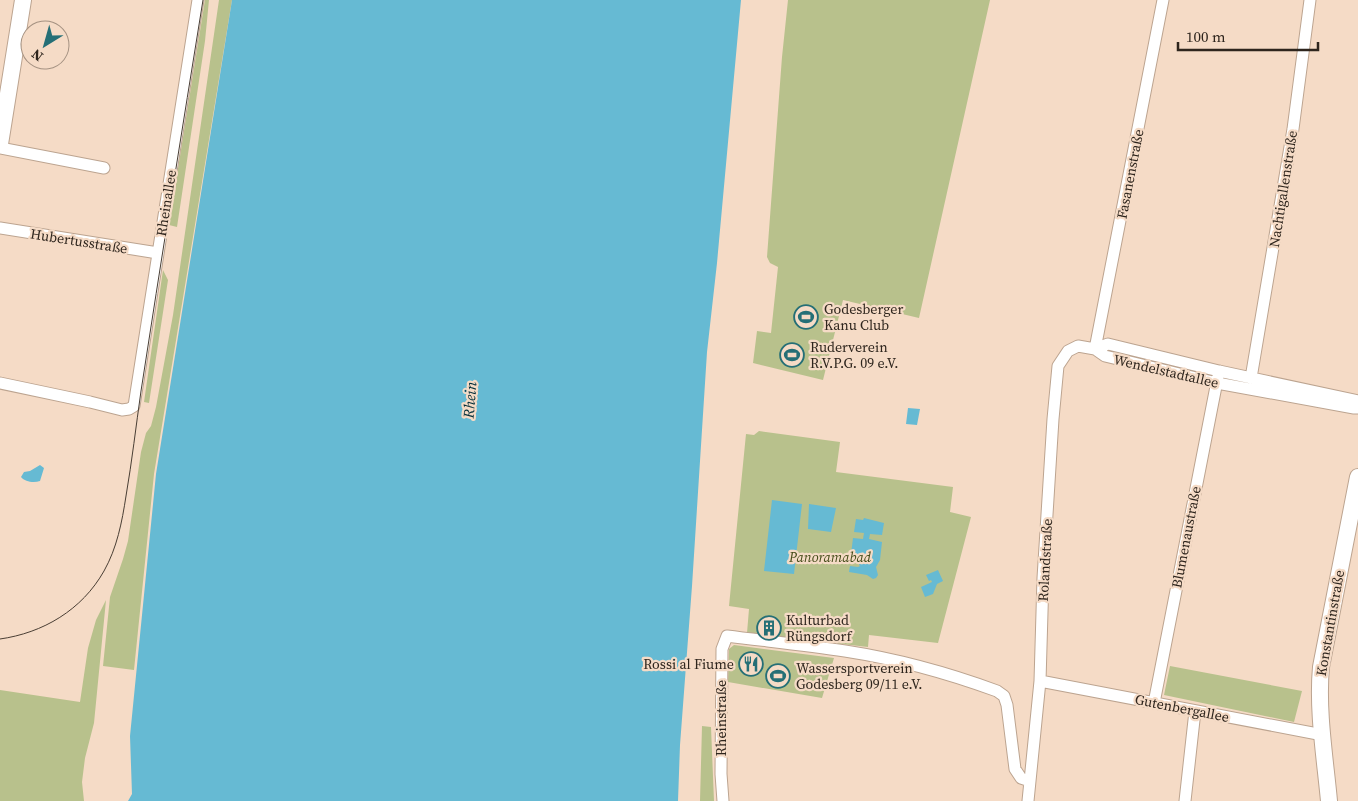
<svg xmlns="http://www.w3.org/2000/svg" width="1358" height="801" font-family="'Source Serif 4',serif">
<rect width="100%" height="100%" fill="#f5dbc6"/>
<path fill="#b8c18c" d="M 205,0 L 209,0 L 205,41 L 177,227 L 169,225 Z
M 219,0 L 232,0 L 154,474 L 134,670 L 103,666 L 110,597 L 123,559 L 128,541 L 141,452 L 146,433 L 151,426 L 156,407 L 173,315 Z
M 788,0 L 990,0 L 919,318 L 843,300 L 823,380 L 753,363 L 757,331 L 771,333 L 778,267 L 770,263 L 767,257 L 782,57 Z
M 163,270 L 168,280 L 149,403 L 144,402 Z
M 759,431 L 840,442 L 836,472 L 953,487 L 950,512 L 971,517 L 938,643 L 869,635 L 868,647 L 747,633 L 749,609 L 729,606 L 746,434 L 754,435 Z
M 106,600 L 94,723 L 85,758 L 82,782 L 84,801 L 0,801 L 0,690 L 80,702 L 88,648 L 96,620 Z
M 734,645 L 834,658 L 822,698 L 728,682 L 729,652 L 729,649 Z
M 1170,666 L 1302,691 L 1294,722 L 1164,695 Z
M 702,726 L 711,727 L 714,801 L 700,801 Z"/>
<path fill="#66bad3" d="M 232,0 L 741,0 L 717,263 L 707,352 L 692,586 L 680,745 L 678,801 L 128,801 L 132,794 L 130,736 L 156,474 Z
M 908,408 L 920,409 L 917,425 L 906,424 Z
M 40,465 L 44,468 L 40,481 C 34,483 25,482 21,477 L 24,472 L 30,471 Z
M 772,500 L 802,504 L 794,574 L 764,571 Z
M 809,504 L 836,508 L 831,532 L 808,529 Z
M 864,518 L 884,523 L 882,535 L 870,534 L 869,539 L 882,542 L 880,560 L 876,567 L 878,575 L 876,578 L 873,579 L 867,575 L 849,572 L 850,566 L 858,567 L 860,566 L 858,563 L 850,562 L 853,538 L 863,539 L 864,533 L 854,532 L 856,519 L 863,520 Z
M 938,570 L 943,581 L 937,584 L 933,594 L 925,597 L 921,587 L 932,582 L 931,580 L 929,581 L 926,575 Z"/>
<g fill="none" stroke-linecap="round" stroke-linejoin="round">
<g stroke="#bca490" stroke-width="13">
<path id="street" d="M 0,148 L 104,168
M 0,228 L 158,253
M 1095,349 L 1163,0
M 1095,349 L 1105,356 L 1217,383 L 1354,408 L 1358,408
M 1251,378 L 1293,129 L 1310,0
M 0,383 L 90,402 L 122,410 L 129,409 L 134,406 L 198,0
M 1040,681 L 1323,735
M 1154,703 L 1219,371
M 723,801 L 721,774 L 722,649 L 727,636 C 766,641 806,645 845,651 C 897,659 948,673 997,691 L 1004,696 L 1007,705 L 1015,769 L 1021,778 L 1030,781
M 1028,801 L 1040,681 L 1043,578 L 1053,419 L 1058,366 L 1068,351 L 1078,346 L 1095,349 L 1108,344 L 1219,371 L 1358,401
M 1185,801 L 1195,711"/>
</g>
<g stroke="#bca490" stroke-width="18">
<path id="secondary" d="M 0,144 L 23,0
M 1329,801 C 1325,758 1317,710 1321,667 L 1358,477"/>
</g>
<use href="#street" stroke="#fff" stroke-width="11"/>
<use href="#secondary" stroke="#fff" stroke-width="16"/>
<path stroke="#493e34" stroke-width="1" d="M 0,639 C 43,633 82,610 104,571 C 117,548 122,522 126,496 C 132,461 136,426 141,391 C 161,261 182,130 203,0"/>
</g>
<defs>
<g id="stadium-ring" transform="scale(1.25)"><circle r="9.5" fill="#f5dbc6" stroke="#256f76" stroke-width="1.5"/><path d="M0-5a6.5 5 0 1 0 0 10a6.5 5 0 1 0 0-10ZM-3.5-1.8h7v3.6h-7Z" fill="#256f76"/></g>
<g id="building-ring" transform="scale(1.25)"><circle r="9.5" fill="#f5dbc6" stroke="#256f76" stroke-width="1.5"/><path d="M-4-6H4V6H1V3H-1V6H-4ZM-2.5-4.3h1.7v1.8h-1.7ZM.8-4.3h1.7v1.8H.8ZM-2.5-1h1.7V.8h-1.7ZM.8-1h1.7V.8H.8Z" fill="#256f76"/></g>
<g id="restaurant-ring" transform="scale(1.25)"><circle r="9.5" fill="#f5dbc6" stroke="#256f76" stroke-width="1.5"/><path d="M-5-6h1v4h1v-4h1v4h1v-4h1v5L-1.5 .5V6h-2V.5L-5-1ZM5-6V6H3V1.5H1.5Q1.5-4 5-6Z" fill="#256f76"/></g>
</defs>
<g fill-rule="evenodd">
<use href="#stadium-ring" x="806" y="317"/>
<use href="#stadium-ring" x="792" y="355"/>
<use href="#building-ring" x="769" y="628"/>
<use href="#restaurant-ring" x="751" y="664"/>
<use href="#stadium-ring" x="778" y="676"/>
</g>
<g text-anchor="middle" stroke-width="4.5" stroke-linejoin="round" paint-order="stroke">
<g font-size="14" fill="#2e251d" stroke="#f5dbc6">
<text transform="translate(1130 174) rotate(-79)" y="5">Fasanenstraße</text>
<text transform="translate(1283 189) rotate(-81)" y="5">Nachtigallenstraße</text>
<text transform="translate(166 203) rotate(-81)" y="5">Rheinallee</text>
<text transform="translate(79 241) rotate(9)" y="5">Hubertusstraße</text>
<text transform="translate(1166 371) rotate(13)" y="5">Wendelstadtallee</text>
<text transform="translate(1186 537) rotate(-79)" y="5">Blumenaustraße</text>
<text transform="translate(1045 560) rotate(-87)" y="5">Rolandstraße</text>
<text transform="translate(1330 623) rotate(-80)" y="5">Konstantinstraße</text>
<text transform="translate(1182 708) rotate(11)" y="5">Gutenbergallee</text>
<text transform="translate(721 718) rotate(-90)" y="5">Rheinstraße</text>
</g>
<g font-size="14" fill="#2e251d" stroke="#f5dbc6" text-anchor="start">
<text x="824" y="314">Godesberger<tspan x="824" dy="16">Kanu Club</tspan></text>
<text x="810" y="352">Ruderverein<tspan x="810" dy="16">R.V.P.G. 09 e.V.</tspan></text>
<text x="786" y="625">Kulturbad<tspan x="786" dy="16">Rüngsdorf</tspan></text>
<text x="734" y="669" text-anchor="end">Rossi al Fiume</text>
<text x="796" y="673">Wassersportverein<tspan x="796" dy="16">Godesberg 09/11 e.V.</tspan></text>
</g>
<g font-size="14" font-style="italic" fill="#454c1a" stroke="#f5dbc6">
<text x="830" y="562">Panoramabad</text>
</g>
<g font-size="15" font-style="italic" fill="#052f3a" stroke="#f5dbc6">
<text transform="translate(470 400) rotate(-85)" y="5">Rhein</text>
</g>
</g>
<g transform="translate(45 45) rotate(217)"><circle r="24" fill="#f5dbc6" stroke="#a59282"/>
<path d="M0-4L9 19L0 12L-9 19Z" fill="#256f76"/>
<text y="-8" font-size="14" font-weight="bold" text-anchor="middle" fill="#2e251d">N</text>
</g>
<path d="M1178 42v8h140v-8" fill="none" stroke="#2e251d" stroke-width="2.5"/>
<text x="1186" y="42" font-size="15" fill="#2e251d" stroke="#f5dbc6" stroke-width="4" paint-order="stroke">100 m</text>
</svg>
